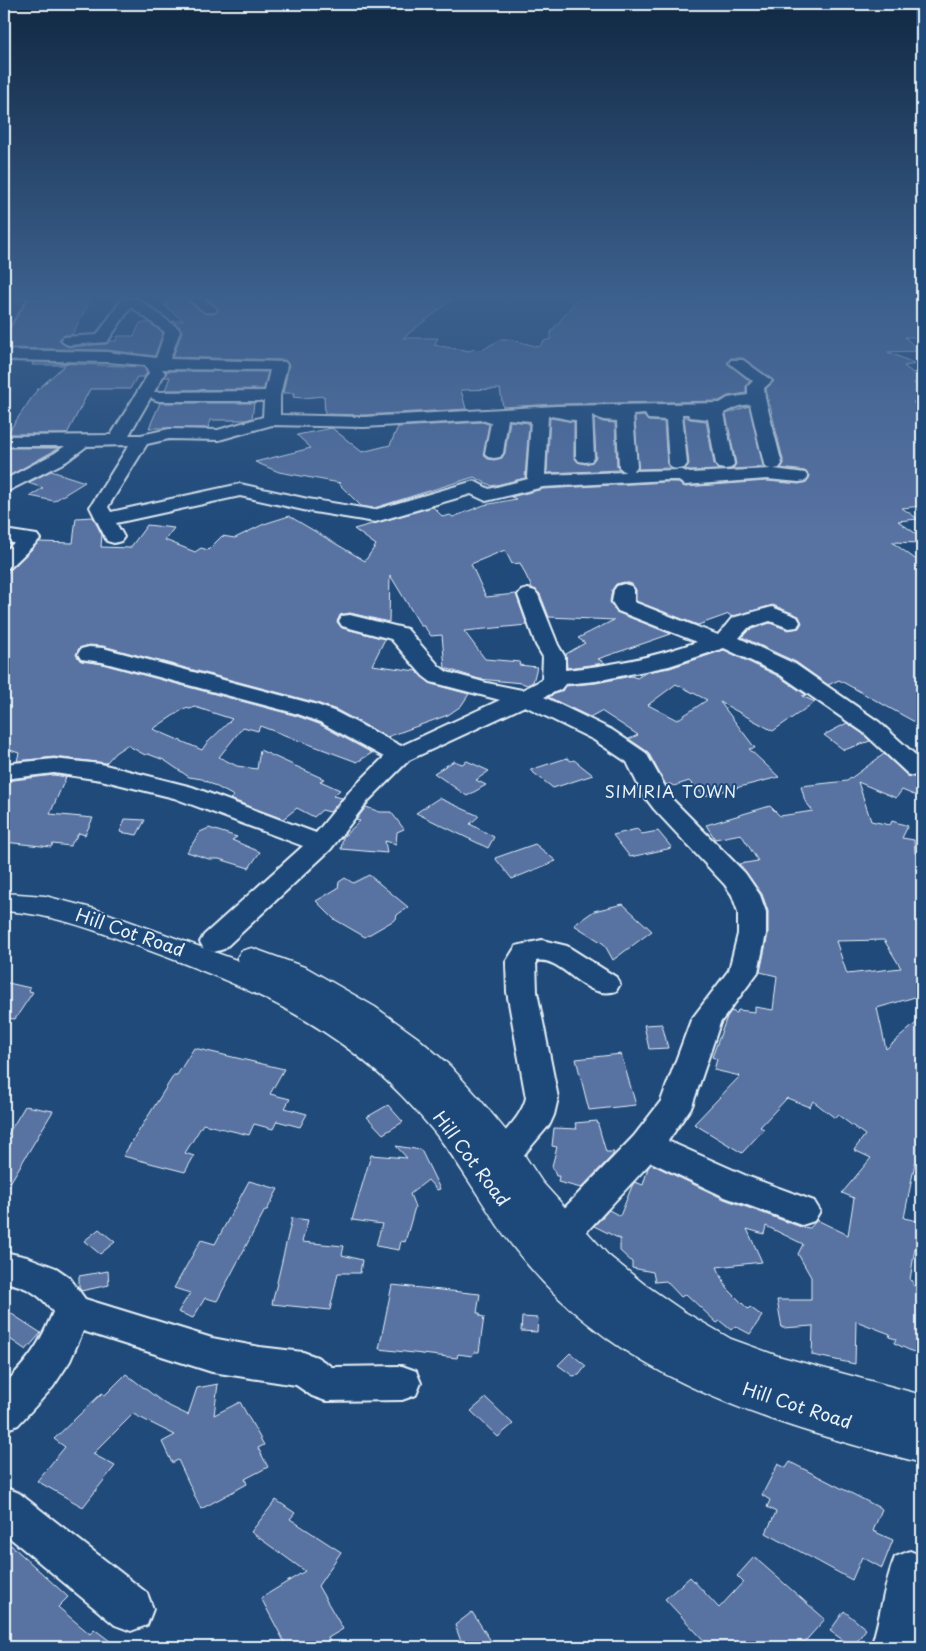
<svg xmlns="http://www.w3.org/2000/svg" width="926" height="1651" font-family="'Playpen Sans',sans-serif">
<rect width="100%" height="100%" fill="#1f4a7a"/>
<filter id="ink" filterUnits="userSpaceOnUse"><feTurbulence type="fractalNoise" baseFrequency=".02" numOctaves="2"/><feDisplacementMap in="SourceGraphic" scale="10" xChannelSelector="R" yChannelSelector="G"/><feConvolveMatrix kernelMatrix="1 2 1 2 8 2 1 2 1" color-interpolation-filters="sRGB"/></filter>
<g filter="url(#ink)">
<path fill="#5872a2" stroke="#e8f1f8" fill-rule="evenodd" d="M 28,299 L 91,299 L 72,335 L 64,335 L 60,339 L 63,344 L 68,347 L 107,344 L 110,341 L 116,341 L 118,336 L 134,336 L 140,323 L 149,323 L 163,333 L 155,356 L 107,350 L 4,348 L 4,329 L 11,327 Z
M 162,299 L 186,299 L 205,314 L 215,314 L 219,309 L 207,299 L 453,299 L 403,338 L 438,338 L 434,345 L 470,351 L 473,349 L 482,350 L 501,339 L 509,339 L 539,347 L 544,341 L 551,339 L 551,332 L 577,299 L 922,299 L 922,337 L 905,337 L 919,351 L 888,352 L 916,364 L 904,366 L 922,380 L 914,383 L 922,394 L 922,401 L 913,402 L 922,415 L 922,506 L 902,508 L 918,519 L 898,521 L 922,538 L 922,543 L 892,542 L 922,564 L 922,726 L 839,680 L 828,685 L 796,662 L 742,637 L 749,630 L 770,623 L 788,630 L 799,628 L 802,623 L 799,616 L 773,605 L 731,617 L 729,614 L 698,625 L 636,601 L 636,590 L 632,584 L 625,582 L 616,584 L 612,590 L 610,602 L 616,612 L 671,634 L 598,659 L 605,663 L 567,668 L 566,654 L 585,643 L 578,638 L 614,620 L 549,617 L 540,594 L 532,588 L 520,563 L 512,564 L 505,550 L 471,564 L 486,597 L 516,594 L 527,625 L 464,631 L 485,659 L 520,662 L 519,665 L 537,667 L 533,682 L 527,685 L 522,683 L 479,679 L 445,668 L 442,635 L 431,636 L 424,626 L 421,626 L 390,575 L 389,622 L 350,613 L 340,615 L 337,622 L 342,628 L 385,639 L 372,665 L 416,671 L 431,684 L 469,694 L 461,706 L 448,715 L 387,737 L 337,710 L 314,702 L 103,646 L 89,645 L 79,648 L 76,655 L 81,661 L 102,664 L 297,716 L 319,724 L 372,753 L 357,762 L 260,726 L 258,731 L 243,727 L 219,757 L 237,766 L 257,769 L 260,750 L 324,779 L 320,781 L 340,790 L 333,796 L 342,798 L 330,812 L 322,810 L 314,817 L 297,808 L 283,819 L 230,799 L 234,796 L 202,779 L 189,777 L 164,760 L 148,754 L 145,755 L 127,745 L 115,753 L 106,763 L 54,757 L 17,761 L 19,753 L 4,748 L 4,643 L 10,639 L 4,636 L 4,576 L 39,542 L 73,543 L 76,518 L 93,517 L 102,535 L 101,547 L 130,548 L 147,525 L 174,528 L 165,540 L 195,552 L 201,548 L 208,550 L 222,536 L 235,538 L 264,524 L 289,516 L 365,561 L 376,545 L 354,529 L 433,507 L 443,517 L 450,515 L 453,517 L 484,505 L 516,499 L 511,497 L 543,489 L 667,482 L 676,482 L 685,487 L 767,481 L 799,484 L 806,482 L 810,477 L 805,471 L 781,468 L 784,464 L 766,389 L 774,381 L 743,358 L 731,358 L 727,363 L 750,381 L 746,386 L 746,393 L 728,396 L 719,401 L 556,404 L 503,407 L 500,389 L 461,390 L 466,409 L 364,415 L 325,414 L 324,396 L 302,398 L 293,397 L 294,393 L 283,393 L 289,365 L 285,360 L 173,357 L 182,332 L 180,327 L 172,321 L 183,321 L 164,305 L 168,305 ZM 195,707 L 232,719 L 206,744 L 202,750 L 153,729 L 185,708 L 190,709 Z
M 33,362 L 144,367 L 147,373 L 144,377 L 137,377 L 130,389 L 90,389 L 67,434 L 7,434 L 37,390 L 65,365 L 32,365 Z
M 166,371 L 268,372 L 264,389 L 165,390 L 170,377 L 165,377 Z
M 160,403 L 254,403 L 252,418 L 246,420 L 210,420 L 208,428 L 149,428 Z
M 749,406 L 764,467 L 733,469 L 736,464 L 726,414 Z
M 644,416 L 648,421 L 664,422 L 667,464 L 670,468 L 638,469 L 635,417 Z
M 684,416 L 690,419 L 706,421 L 714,464 L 718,470 L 690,471 L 685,469 L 689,464 Z
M 550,418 L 574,422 L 574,457 L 578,462 L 585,464 L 592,462 L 596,457 L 594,418 L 603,422 L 615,423 L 617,467 L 620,470 L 547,473 Z
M 510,421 L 529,423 L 525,478 L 492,486 L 474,477 L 374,508 L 361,506 L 338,483 L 340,483 L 279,472 L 255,462 L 311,448 L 297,435 L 332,428 L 362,452 L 390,445 L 398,427 L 482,422 L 489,424 L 484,454 L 488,459 L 494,460 L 502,458 L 505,453 Z
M 4,448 L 59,448 L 7,477 L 4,476 Z
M 51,471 L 85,482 L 54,501 L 30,496 L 43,488 L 28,483 Z
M 724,650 L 778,676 L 806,695 L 802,696 L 815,702 L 773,731 L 720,702 L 755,748 L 749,749 L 779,777 L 704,796 L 689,781 L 674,786 L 670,784 L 666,785 L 648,752 L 629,739 L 638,735 L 601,711 L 590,717 L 548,697 L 562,691 L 566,686 L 596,683 L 631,676 L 637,678 L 647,672 L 670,668 ZM 676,684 L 707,700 L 677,720 L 648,705 Z
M 847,723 L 862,733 L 870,741 L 844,750 L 824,735 Z
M 884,754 L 908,776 L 919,778 L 922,785 L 922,791 L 914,795 L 902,790 L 896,798 L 858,782 L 871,821 L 890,825 L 892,821 L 908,826 L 902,838 L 914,840 L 915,853 L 922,854 L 922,995 L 877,1008 L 886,1049 L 922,1018 L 922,1164 L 915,1163 L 904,1218 L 922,1222 L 922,1249 L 915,1248 L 910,1280 L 913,1281 L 913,1285 L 922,1288 L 922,1356 L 894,1343 L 896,1339 L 889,1337 L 890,1334 L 856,1321 L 855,1364 L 812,1355 L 813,1326 L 782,1328 L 777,1300 L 811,1300 L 811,1277 L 798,1254 L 803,1244 L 766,1226 L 764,1234 L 747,1229 L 762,1262 L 717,1267 L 727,1288 L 748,1309 L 750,1307 L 762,1316 L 750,1334 L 735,1326 L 731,1330 L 720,1321 L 717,1323 L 686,1294 L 681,1297 L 666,1281 L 655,1282 L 653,1272 L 632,1268 L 632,1262 L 620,1251 L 620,1239 L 594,1226 L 609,1210 L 620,1216 L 632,1186 L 635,1182 L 643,1185 L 648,1168 L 651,1164 L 724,1199 L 801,1227 L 810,1228 L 817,1220 L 848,1235 L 854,1198 L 842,1193 L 871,1158 L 854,1150 L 865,1135 L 838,1115 L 835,1118 L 813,1101 L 810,1107 L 787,1098 L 760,1127 L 764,1129 L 742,1153 L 694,1124 L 740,1076 L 714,1070 L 717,1059 L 712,1057 L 727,1017 L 731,1011 L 737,1013 L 738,1010 L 755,1012 L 755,1007 L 773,1010 L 777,976 L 760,972 L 768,934 L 768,911 L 762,894 L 739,864 L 758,861 L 741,834 L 715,839 L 706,825 L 770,806 L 780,816 L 813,811 L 805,801 L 801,786 L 847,781 ZM 884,940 L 901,968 L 847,974 L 836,941 Z
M 567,758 L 571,761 L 574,760 L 593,775 L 553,788 L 530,770 Z
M 454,761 L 462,764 L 467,761 L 489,771 L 476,780 L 486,785 L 467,796 L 434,773 Z
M 54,775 L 66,777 L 50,814 L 93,818 L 85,835 L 79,833 L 70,846 L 53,844 L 51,847 L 4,842 L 4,788 L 6,781 Z
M 439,798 L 479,816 L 470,824 L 494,837 L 488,848 L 416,813 Z
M 366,807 L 380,812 L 391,812 L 404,829 L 397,832 L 396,844 L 385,841 L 387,853 L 341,849 L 343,837 L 360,821 L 356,820 Z
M 125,819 L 145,820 L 137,835 L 120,832 Z
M 209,828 L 237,837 L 232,840 L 260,852 L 249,868 L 219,859 L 209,859 L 187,852 L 200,832 Z
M 637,829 L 642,834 L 658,831 L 672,848 L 630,857 L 613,835 Z
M 535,844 L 556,861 L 512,879 L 495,858 Z
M 369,875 L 408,907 L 397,915 L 396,919 L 365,937 L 334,919 L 316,901 L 338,888 L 339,882 L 345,878 L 353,883 Z
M 623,904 L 652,931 L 613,960 L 604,944 L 574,925 L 594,911 Z
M 4,982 L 30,988 L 29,991 L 33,992 L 15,1019 L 4,1018 Z
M 662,1024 L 668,1048 L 649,1049 L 644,1025 Z
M 194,1048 L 284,1069 L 270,1094 L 290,1099 L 285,1108 L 307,1114 L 300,1127 L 277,1121 L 273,1129 L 254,1124 L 249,1135 L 203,1124 L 185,1153 L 194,1156 L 185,1172 L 123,1156 L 174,1075 L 177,1075 Z
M 621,1054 L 636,1105 L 589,1110 L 576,1059 Z
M 388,1105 L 403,1122 L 383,1134 L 367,1117 Z
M 25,1106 L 53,1111 L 4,1193 L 4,1141 Z
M 597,1121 L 606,1152 L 614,1152 L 612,1156 L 581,1188 L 558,1182 L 559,1176 L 556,1176 L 552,1166 L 557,1147 L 552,1146 L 554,1128 L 577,1129 L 575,1123 Z
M 396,1146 L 421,1150 L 440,1189 L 437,1190 L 428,1180 L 410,1194 L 415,1207 L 405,1242 L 401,1241 L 399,1250 L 376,1246 L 382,1224 L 352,1220 L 371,1155 L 407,1158 Z
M 249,1181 L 278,1189 L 267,1210 L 265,1210 L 217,1301 L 205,1298 L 193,1318 L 178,1312 L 190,1293 L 174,1288 L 201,1240 L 215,1244 Z
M 292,1218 L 308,1220 L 302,1242 L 344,1246 L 342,1255 L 362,1260 L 360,1273 L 338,1273 L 330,1310 L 272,1304 Z
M 99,1229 L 115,1242 L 100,1254 L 84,1241 Z
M 108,1271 L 109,1285 L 81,1291 L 79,1287 L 79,1276 Z
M 392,1285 L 480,1294 L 477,1313 L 480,1313 L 480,1316 L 484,1317 L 479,1352 L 474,1352 L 472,1356 L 458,1354 L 457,1358 L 379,1349 Z
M 4,1309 L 41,1333 L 26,1350 L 4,1335 Z
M 522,1317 L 538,1318 L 537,1332 L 521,1331 Z
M 570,1353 L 586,1366 L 579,1375 L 573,1376 L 558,1365 Z
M 126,1374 L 165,1404 L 188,1415 L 197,1388 L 218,1384 L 214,1415 L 240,1402 L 264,1445 L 258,1448 L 268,1467 L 245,1479 L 247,1484 L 201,1509 L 178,1460 L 172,1463 L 162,1442 L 175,1435 L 133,1414 L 93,1454 L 115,1466 L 83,1507 L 37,1481 L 65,1447 L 54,1439 L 102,1393 L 105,1395 Z
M 486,1398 L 513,1424 L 498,1437 L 471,1411 Z
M 790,1462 L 882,1509 L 873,1531 L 893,1540 L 882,1568 L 862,1557 L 852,1580 L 766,1533 L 776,1512 L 767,1507 L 770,1500 L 762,1495 L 778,1464 L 786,1468 Z
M 276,1500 L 295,1513 L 290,1519 L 341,1552 L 318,1586 L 343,1629 L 328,1638 L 334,1647 L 287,1647 L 261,1598 L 305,1571 L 251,1532 Z
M 11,1545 L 68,1597 L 58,1607 L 90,1634 L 94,1629 L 118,1647 L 4,1647 L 4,1553 Z
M 754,1557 L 825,1619 L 800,1647 L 710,1647 L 665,1599 L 690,1577 L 719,1608 L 743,1582 L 737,1576 Z
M 844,1611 L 866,1629 L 853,1647 L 830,1631 Z
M 472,1612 L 495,1647 L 463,1647 L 455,1625 Z"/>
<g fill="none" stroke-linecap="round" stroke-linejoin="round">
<g stroke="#e8f1f8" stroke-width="4">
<path id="minor" d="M 12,299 L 26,299 L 9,326 L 4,327 L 4,312 Z
M 122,299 L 138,299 L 178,328 L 180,331 L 170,359 L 285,362 L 287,365 L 280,396 L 280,415 L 364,417 L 556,406 L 720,403 L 728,398 L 748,395 L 748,386 L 753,381 L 729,363 L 731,360 L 743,360 L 772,381 L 764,388 L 765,398 L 782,464 L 779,468 L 774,469 L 805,473 L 808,477 L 805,481 L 799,482 L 767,479 L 685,485 L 677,480 L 667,480 L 543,487 L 486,501 L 471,494 L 375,522 L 308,511 L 240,496 L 116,523 L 124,537 L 121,541 L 114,543 L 107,541 L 90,507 L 129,445 L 87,446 L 67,461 L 4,493 L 4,480 L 55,453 L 65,446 L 4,446 L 4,436 L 111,435 L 149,373 L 145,365 L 107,362 L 4,360 L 4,350 L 107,352 L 156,358 L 165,332 L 131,307 L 107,342 L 69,345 L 64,343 L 61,340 L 64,337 L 97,335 ZM 162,369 L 270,370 L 265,391 L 154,392 L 165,373 ZM 151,397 L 153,399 L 159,401 L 264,401 L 263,417 L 218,430 L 169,429 L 141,435 L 129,435 ZM 750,404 L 764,464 L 767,468 L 771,469 L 690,473 L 682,470 L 633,471 L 637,467 L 633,415 L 645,414 L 648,419 L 666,420 L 669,464 L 672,468 L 678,469 L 684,468 L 687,464 L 682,414 L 688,414 L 690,417 L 708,419 L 716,464 L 719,468 L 725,469 L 731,468 L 734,464 L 724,413 L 739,406 ZM 592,415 L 603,420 L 617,421 L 619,467 L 625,472 L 545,475 L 548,416 C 558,416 565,420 576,420 L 576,457 L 579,461 L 585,462 L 591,461 L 594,457 ZM 508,419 L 531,421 L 527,477 L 528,479 L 489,489 L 474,481 L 374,510 L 308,499 L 240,484 L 111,512 L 108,507 L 147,444 L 169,439 L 219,440 L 272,425 L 364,427 L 482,420 L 491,423 L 485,453 L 488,457 L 494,458 L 500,457 L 503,453 Z
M 188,299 L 204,299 L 217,309 L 215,312 L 205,312 Z
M 4,530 L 37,535 L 40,539 L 11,567 L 4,569 L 4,552 L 14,543 L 4,542 Z
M 624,584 L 631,586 L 634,590 L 634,602 L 718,635 L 732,618 L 772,607 L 797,617 L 800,622 L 797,627 L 789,628 L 770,621 L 748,628 L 739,638 L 795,664 L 879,722 L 922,761 L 922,776 L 909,775 L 863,732 L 779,674 L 724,648 L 669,666 L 596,681 L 565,684 L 561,689 L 544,697 L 612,730 L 646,753 L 672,799 L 745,873 L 760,895 L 766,912 L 766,934 L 758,972 L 720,1023 L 692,1106 L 668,1141 L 749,1177 L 814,1201 L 820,1211 L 814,1221 L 802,1225 L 725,1197 L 651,1162 L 577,1242 L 564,1246 L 551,1242 L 546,1232 L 551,1222 L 634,1136 L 661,1101 L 691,1020 L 729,970 L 738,934 L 738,912 L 732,895 L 725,885 L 654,809 L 642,793 L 627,762 L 594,740 L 525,706 L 409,760 L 368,801 L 330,850 L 224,949 L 214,952 L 204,949 L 200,942 L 204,935 L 303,846 L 174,798 L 101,780 L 54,773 L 4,779 L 4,764 L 54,759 L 101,764 L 192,787 L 316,833 L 350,791 L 384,757 L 320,722 L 298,714 L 102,662 L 81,659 L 78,654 L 81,649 L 89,647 L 103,648 L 314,704 L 336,712 L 401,746 L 500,700 L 431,682 L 423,676 L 391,639 L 342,626 L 339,621 L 342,616 L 350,615 L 407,629 L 439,666 L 447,672 L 487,683 L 522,690 L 542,680 L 543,657 L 536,645 L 518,595 L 521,591 L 528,589 L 535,591 L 538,595 L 558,645 L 565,657 L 565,670 C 610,666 654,657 697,642 L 618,611 L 612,602 L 614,590 L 617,586 Z
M 542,940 L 567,946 L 616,977 L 620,984 L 616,991 C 582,1001 564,956 536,961 L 537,992 L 558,1098 L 554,1115 L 550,1124 L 517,1163 L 505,1167 L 493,1163 L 488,1154 C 499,1134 520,1121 526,1098 L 507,992 L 506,962 L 516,946 Z
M 4,1252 L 27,1257 L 56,1268 L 69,1277 L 85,1299 L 212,1338 L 260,1347 L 303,1352 L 317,1357 L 332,1367 L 402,1366 L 416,1371 L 421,1383 L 416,1395 L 402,1400 L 326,1401 L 312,1396 L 296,1385 L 212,1372 L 83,1331 L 70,1361 L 53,1387 L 18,1425 L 4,1430 L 4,1385 C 29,1359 39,1346 53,1312 C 41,1294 25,1286 4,1282 Z
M 4,1487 L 19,1493 L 147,1593 L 153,1609 L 147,1625 L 131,1631 L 115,1625 L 4,1533 Z
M 910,1551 L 922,1556 C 922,1585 926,1620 916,1647 L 871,1647 C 881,1618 883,1586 895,1557 Z"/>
</g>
<g stroke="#e8f1f8" stroke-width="3">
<path id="major" d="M 4,893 L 45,896 L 95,909 L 239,961 L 237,958 L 241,951 L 252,948 L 307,968 L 375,1007 L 418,1038 L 450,1066 L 477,1096 L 517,1144 L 542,1182 L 608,1255 L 644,1284 L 683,1311 L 731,1339 L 778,1356 L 922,1395 L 922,1463 C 814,1436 684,1399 595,1329 C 558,1301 527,1267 500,1229 C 477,1195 457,1159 431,1128 C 351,1031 262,992 148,950 C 100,932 55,914 4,911 Z"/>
</g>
<use href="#minor" fill="#1f4a7a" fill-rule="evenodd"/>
<use href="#major" fill="#1f4a7a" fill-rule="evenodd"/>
</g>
</g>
<linearGradient id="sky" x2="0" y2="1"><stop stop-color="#112943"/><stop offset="0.56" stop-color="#3c608d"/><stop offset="1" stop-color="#3c608d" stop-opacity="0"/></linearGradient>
<rect width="926" height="530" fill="url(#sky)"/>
<g text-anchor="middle" stroke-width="4" stroke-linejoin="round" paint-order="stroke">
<g font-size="16" letter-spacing="1" fill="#e8f1f8" stroke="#1f4a7a">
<text x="671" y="798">SIMIRIA TOWN</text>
</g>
<g font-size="18" fill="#e8f1f8" stroke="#1f4a7a">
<text transform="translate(130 933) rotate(19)" y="6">Hill Cot Road</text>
<text transform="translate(471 1159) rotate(53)" y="6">Hill Cot Road</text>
<text transform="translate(797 1406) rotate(18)" y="6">Hill Cot Road</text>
</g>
</g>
<rect width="926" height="1651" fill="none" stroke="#1f4a7a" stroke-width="20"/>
<rect x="10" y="10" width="906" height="1631" fill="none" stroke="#e8f1f8" stroke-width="2" filter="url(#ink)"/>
</svg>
